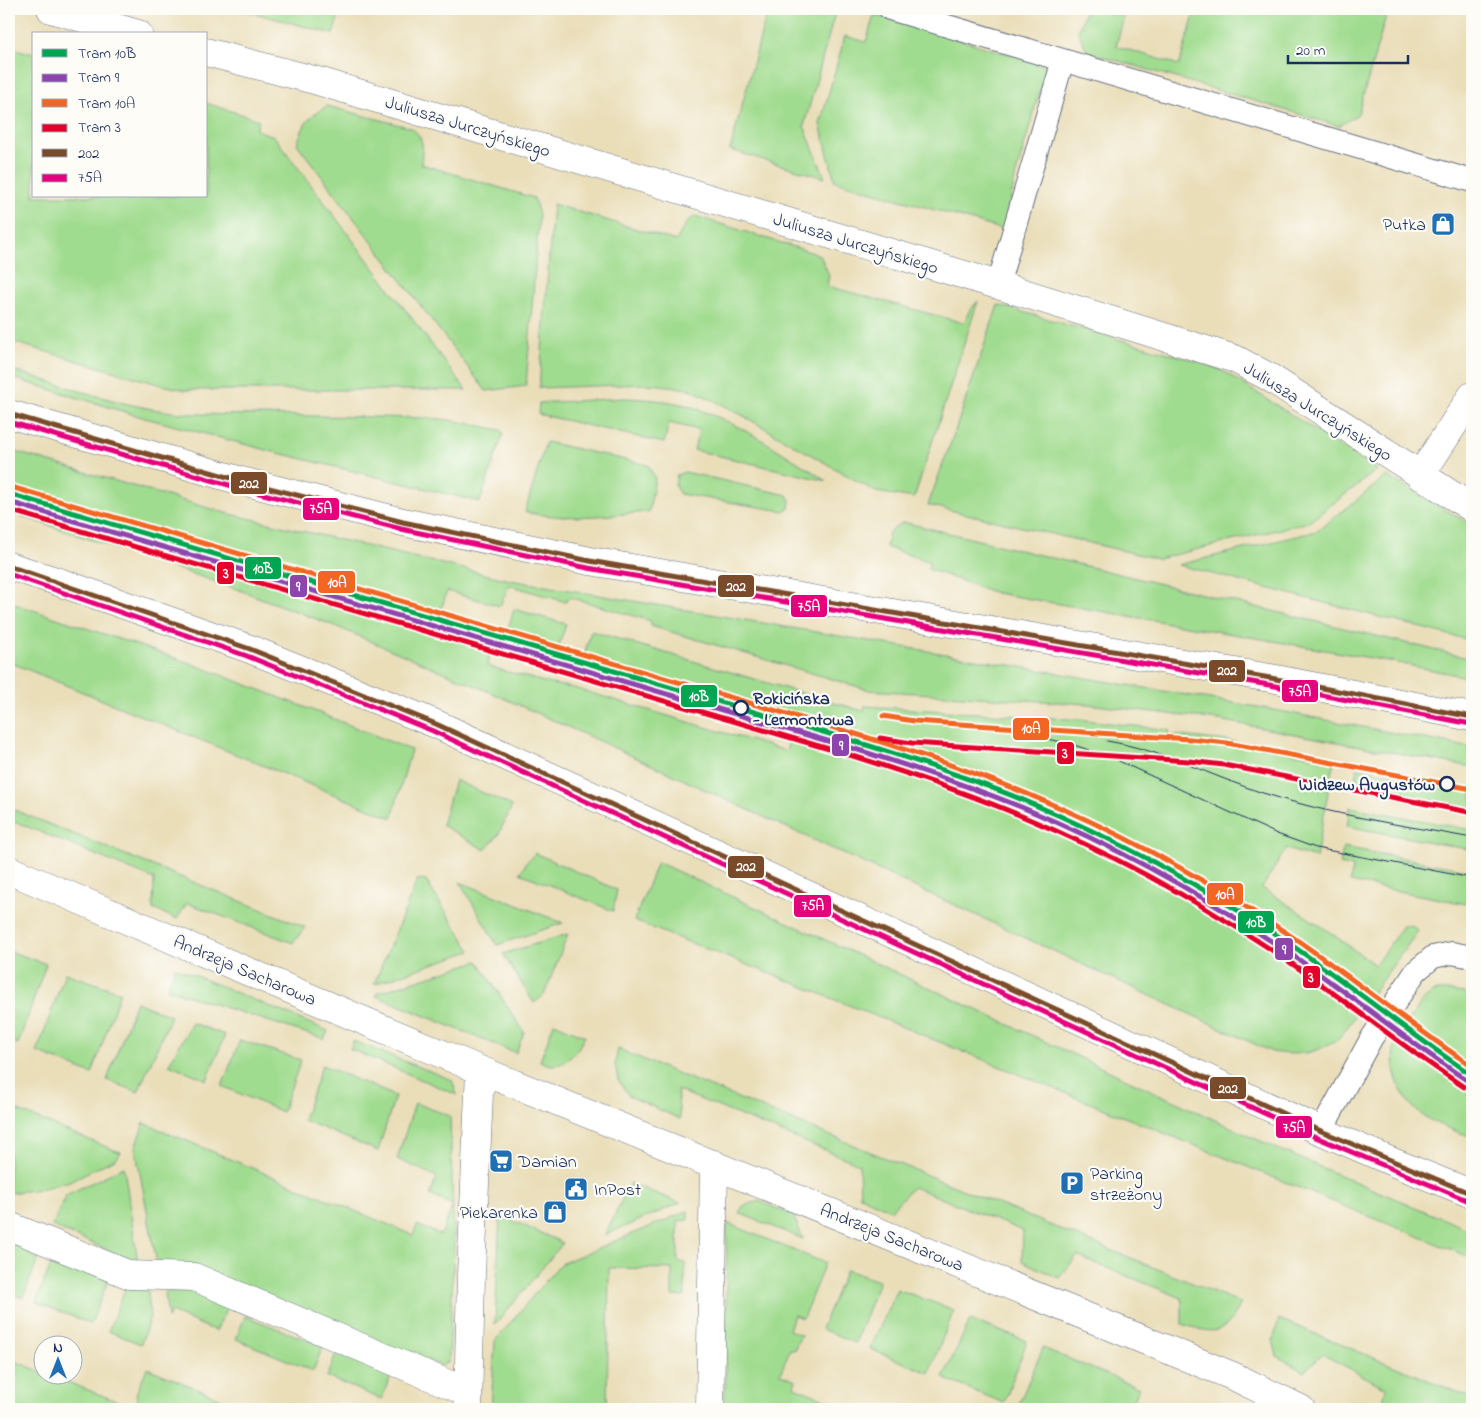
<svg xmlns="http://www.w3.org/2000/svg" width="1481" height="1418" font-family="'Indie Flower',sans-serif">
<rect width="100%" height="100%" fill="#fdfcf7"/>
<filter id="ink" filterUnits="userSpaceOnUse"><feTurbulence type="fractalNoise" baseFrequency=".02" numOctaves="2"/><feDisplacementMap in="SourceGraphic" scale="10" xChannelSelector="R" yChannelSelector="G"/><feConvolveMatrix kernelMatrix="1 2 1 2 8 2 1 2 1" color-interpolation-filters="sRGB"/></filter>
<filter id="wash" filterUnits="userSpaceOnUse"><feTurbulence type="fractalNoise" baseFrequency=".0096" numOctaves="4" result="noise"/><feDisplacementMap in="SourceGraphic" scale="20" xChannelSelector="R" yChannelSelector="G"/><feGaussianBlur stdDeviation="1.12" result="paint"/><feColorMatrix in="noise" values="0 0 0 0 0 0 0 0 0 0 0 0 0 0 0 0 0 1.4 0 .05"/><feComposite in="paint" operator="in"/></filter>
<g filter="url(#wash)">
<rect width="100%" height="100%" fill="#eadeb9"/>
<path fill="#a0dc8f" stroke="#5e8676" d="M 239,9 L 341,9 L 333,34 Z
M 768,9 L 836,9 L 804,126 L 825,178 L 730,150 Z
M 1086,9 L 1094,9 L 1124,17 L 1116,46 L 1179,65 L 1196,9 L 1388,9 L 1358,114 L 1339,126 L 1088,52 L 1078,32 Z
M 874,15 L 1047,65 L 1015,178 L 1004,230 L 835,181 L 820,124 L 845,36 L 866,42 Z
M 9,47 L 34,54 L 34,196 L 206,196 L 206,103 L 259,120 L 256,130 L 274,136 L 466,390 L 186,390 L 161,385 L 9,341 Z
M 327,106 L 412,128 C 426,141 422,148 421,164 L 534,198 L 539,215 L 526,386 L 486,391 L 297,144 C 305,122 307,118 327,106 Z
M 553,204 L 676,241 L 687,222 L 695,216 L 820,255 L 829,275 L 827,286 L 964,323 L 969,311 L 978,301 L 914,498 L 876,492 L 733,410 L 692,390 L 670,386 L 648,384 L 539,388 Z
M 998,305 L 1200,362 L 1223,371 L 1377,470 L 1309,522 L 1158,559 L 928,505 L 955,431 Z
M 9,369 C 69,387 130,410 193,414 L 430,418 L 450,420 L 501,430 L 503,434 L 480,502 L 270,451 L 145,418 L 9,377 Z
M 624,398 C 645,399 665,400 685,405 C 736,420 783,453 827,481 L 694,450 L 699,430 L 669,423 L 664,443 L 538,414 L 539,403 Z
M 546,442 L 648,465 L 655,478 L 649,512 C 608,515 566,521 525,512 Z
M 9,450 L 222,512 L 510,580 L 1269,709 L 1472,748 L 1472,767 L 1219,720 L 1087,704 L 869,690 L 651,626 L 651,621 L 569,597 L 566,602 L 509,585 L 500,606 L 447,591 L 436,625 L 493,643 L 487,666 L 551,684 L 574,688 L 786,751 L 792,731 L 580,669 L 591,631 L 863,711 L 865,706 L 1085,720 L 1169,730 L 1170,735 L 1229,741 L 1334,760 L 1316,858 L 1286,849 L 1262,888 L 1324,928 L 1375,965 L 1403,926 L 1412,925 L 1418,931 L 1338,1040 C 1312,1054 1301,1056 1272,1052 L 619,750 L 481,688 L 335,626 L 234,588 L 9,512 Z
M 685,472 L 787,495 L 790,500 L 789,508 L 783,511 L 680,494 L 675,486 L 677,475 Z
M 1387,476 L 1472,525 L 1472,641 L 1178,565 L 1317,531 Z
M 903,522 L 1472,659 L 1472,678 L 1388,661 L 996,593 L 928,569 L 930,562 L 886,547 L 889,532 Z
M 9,602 L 190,663 L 312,710 L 411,750 L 392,818 L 9,662 Z
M 514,609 L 566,624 L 554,661 L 503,646 Z
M 1358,768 L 1472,789 L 1472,808 L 1355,786 Z
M 455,780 L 512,806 L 498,835 L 485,850 L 442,825 Z
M 1350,807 L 1472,830 L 1472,850 L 1347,826 Z
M 9,808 L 305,927 L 293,943 L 187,903 L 177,919 L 153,909 L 154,879 L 16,822 L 9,830 Z
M 1343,847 L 1472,871 L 1472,905 L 1350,882 L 1353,867 L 1340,864 Z
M 535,853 L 617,890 L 613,911 L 520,873 L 526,863 Z
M 657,862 L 1280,1150 L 1472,1231 L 1472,1258 L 789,981 L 634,921 Z
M 418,879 L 426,881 L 471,951 L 374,984 Z
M 460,882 L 563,923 L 497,945 Z
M 568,934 L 544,995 L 534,1003 L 503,954 Z
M 9,951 L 46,964 L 18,1044 L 9,1040 Z
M 478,961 L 524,1032 L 516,1053 L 376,996 L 377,993 Z
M 175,967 L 328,1031 L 324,1039 L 167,989 Z
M 65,973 L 120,992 L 92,1074 L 37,1052 Z
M 1437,991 L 1452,991 L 1472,995 L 1472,1137 C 1454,1130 1432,1124 1417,1111 C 1399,1095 1389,1067 1395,1044 C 1398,1035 1403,1028 1408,1021 C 1417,1009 1424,996 1437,991 Z
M 136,1002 L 171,1016 L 138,1092 L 107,1080 Z
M 192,1023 L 225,1035 L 207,1080 L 169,1064 Z
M 554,1023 L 585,1036 C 579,1048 568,1066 552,1065 C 548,1065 543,1062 540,1061 Z
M 240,1040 L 301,1060 L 282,1112 L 222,1086 Z
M 353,1041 L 452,1080 L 457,1095 L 350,1049 Z
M 618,1049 L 674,1072 L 1241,1303 C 1225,1337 1214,1334 1182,1324 L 1182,1298 L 1077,1256 L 1059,1278 L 1022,1261 L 1023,1231 L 913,1187 L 891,1210 L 860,1196 L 859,1164 L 677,1090 L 680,1119 L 629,1096 L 618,1080 L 615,1064 Z
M 322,1065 L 395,1096 L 378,1151 L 303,1120 Z
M 415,1103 L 450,1116 L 454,1246 L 449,1361 L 442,1366 L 157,1264 L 135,1147 L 144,1123 L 413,1235 L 417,1225 L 441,1235 L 453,1205 L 430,1195 L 437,1177 L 397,1159 Z
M 9,1107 L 114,1150 L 121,1152 L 117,1158 L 70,1181 L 41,1189 L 9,1193 Z
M 124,1167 L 138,1263 L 52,1226 L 66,1195 Z
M 630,1183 L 680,1203 L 605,1235 Z
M 759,1201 L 793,1215 L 803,1239 L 739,1213 L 743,1206 Z
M 688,1211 L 688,1220 L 678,1221 L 678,1261 L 685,1263 L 685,1297 L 672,1296 L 672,1269 L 609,1268 L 607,1409 L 491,1409 L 495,1341 L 560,1264 Z
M 500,1215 L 563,1243 L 495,1325 Z
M 727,1223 L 825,1263 L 803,1318 L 794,1315 L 789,1330 L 801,1335 L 794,1350 L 790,1349 L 780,1374 L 796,1380 L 794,1387 L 850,1409 L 725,1409 Z
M 9,1237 L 42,1249 L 23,1298 L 9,1292 Z
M 54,1257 L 108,1280 L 91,1324 L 36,1302 Z
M 846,1270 L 879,1281 L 855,1343 L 821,1329 Z
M 126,1287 L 148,1291 L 150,1317 L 141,1344 L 108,1331 Z
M 897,1289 L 954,1310 L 929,1373 L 870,1349 Z
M 194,1290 L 228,1306 L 216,1331 L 171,1312 L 168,1318 L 165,1292 Z
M 245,1316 L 323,1346 L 313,1371 L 236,1339 Z
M 1279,1319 L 1472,1398 L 1472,1409 L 1381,1409 L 1386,1388 L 1322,1354 L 1304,1372 L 1277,1356 L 1273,1340 Z
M 970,1320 L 1027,1341 L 1004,1403 L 943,1378 Z
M 1043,1348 L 1139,1388 L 1131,1409 L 1017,1408 Z
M 337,1352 L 392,1374 L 381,1399 L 327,1377 Z
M 9,1359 L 42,1372 L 42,1376 L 52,1376 L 119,1402 L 122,1404 L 124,1409 L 9,1409 Z
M 147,1368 L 246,1409 L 140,1409 L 136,1394 Z"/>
</g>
<g filter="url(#ink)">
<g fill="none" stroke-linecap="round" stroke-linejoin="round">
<g stroke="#636c7e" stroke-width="24">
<path id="service" d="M 890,9 L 1472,181
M 998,285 L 1063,60
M 1321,1131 L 1371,1039 L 1416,971 L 1433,957 L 1452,953 L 1472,957"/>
</g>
<g stroke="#636c7e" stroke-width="29">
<path id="minor" d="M 51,9 L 138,34
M 206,52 L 318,81 L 998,285 L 1235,359 L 1269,377 L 1472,508
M 1420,476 L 1472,396
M 9,870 L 480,1070 L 1235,1377 L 1301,1409
M 9,1226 L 130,1275 L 194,1277 L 467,1392
M 468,1408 L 471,1275 L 480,1070
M 710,1409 L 714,1164"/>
</g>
<g stroke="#636c7e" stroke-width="29">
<path id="secondary" d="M 9,414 L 238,480 L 403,522 L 590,561 L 1276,679 L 1472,717
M 9,566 L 56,581 L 250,649 L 436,724 L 1321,1131 L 1395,1163 L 1472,1194"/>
</g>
<use href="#service" stroke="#fff" stroke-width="22"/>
<use href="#minor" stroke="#fff" stroke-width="28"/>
<use href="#secondary" stroke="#fff" stroke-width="28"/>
<path stroke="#1b2f5e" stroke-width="1" d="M 1030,736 L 1068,743 L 1110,757 L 1277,834 L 1316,848 L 1472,878
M 1107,741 C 1162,750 1211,776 1263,793 C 1331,815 1402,825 1472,838"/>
<g stroke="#fdfcf7" stroke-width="9">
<path id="bus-1" d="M 9,414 L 238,480 L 403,522 L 590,561 L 1276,679 L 1472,717
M 9,566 L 250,649 L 436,724 L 1321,1131 L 1472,1194"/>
</g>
<g stroke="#fdfcf7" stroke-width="9">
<path id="bus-2" d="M 9,422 L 236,487 L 401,529 L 588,568 L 1275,686 L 1471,724
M 9,574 L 247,656 L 433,731 L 1318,1138 L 1469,1201"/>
</g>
<use href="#bus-1" stroke="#7a4b2a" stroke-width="5"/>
<use href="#bus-2" stroke="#e5007d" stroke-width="5"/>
<g stroke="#fdfcf7" stroke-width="9">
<path id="tram-1" d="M 9,494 L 857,742 C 915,760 972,779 1028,802 C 1113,838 1195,882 1272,932 C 1341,977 1404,1030 1472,1075"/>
</g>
<g stroke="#fdfcf7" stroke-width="9">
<path id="tram-2" d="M 9,502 L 855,749 C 912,767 970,786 1026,809 C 1110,844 1191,888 1268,939 C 1337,983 1400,1036 1468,1081"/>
</g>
<g stroke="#fdfcf7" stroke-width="9">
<path id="tram-3" d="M 11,487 L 859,735 C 917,753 974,772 1030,795 C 1116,830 1198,875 1276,926 C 1344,970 1405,1022 1472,1066
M 883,716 L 914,721 L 1190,739 L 1227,743 L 1472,789"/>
</g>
<g stroke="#fdfcf7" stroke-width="9">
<path id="tram-4" d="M 9,510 L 853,756 C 910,774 968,793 1024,817 C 1108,852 1188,895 1264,945 C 1333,989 1395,1042 1464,1087
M 880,738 L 912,743 L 1189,761 L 1224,765 L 1469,812"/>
</g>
<use href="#tram-1" stroke="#00a651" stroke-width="5"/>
<use href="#tram-2" stroke="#8e44ad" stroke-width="5"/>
<use href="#tram-3" stroke="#f26522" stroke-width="5"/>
<use href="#tram-4" stroke="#e4002b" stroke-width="5"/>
</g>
</g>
<defs>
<g id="shop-square" transform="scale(1.25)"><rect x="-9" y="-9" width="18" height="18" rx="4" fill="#1f6fb2" stroke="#fdfcf7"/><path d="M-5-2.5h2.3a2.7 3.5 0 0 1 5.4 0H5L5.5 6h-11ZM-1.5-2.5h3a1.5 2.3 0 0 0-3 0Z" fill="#fff"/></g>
<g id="supermarket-square" transform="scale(1.25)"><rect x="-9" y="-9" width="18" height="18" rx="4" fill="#1f6fb2" stroke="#fdfcf7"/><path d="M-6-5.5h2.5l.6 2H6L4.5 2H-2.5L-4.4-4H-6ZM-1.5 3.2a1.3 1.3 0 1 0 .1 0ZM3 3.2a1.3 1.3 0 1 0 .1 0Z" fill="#fff"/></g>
<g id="parking-square" transform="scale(1.25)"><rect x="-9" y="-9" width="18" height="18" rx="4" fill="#1f6fb2" stroke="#fdfcf7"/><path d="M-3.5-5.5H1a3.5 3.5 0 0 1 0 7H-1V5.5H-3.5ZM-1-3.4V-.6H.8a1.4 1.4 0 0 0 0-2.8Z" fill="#fff"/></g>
<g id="civic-square" transform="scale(1.25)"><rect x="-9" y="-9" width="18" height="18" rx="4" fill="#1f6fb2" stroke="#fdfcf7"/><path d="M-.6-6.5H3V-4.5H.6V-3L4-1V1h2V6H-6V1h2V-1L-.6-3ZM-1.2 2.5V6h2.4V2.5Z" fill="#fff"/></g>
</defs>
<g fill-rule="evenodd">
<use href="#shop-square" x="1443" y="224"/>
<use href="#supermarket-square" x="501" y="1161"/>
<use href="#parking-square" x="1072" y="1183"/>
<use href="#civic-square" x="576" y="1189"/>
<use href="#shop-square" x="555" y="1212"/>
</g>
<g fill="#fdfcf7" stroke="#1b2f5e" stroke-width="2.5">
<circle cx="741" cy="708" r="7"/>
<circle cx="1447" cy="784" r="7"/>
</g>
<g text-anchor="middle" stroke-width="4.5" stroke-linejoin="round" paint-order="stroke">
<g font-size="18" fill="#1b2f5e" stroke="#fdfcf7">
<text transform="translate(468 126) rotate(17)" y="6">Juliusza Jurczyńskiego</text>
<text transform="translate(856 243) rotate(17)" y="6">Juliusza Jurczyńskiego</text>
<text transform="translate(1318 411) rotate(32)" y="6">Juliusza Jurczyńskiego</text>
<text transform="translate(245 970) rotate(23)" y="6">Andrzeja Sacharowa</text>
<text transform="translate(892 1237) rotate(22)" y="6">Andrzeja Sacharowa</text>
</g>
<g font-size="18" fill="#1b2f5e" stroke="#fdfcf7" text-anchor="start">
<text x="1426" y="230" text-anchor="end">Putka</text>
<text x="518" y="1167">Damian</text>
<text x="1090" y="1179">Parking<tspan x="1090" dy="21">strzeżony</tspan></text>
<text x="594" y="1195">InPost</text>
<text x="538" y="1218" text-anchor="end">Piekarenka</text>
</g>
<g font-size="18" font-weight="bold" fill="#1b2f5e" stroke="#fdfcf7" text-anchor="start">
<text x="753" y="704">Rokicińska<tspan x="753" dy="21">- Lermontowa</tspan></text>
<text x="1435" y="790" text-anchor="end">Widzew Augustów</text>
</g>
</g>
<g stroke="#fdfcf7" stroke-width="2">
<rect x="230" y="471" width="38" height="24" rx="5" fill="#7a4b2a"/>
<rect x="302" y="497" width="38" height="24" rx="5" fill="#e5007d"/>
<rect x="244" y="556" width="38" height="24" rx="5" fill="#00a651"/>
<rect x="216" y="561" width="19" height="24" rx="5" fill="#e4002b"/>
<rect x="317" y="570" width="39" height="24" rx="5" fill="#f26522"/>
<rect x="717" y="574" width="38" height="24" rx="5" fill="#7a4b2a"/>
<rect x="289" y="574" width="19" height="24" rx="5" fill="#8e44ad"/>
<rect x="790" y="594" width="38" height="24" rx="5" fill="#e5007d"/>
<rect x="1208" y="659" width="38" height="24" rx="5" fill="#7a4b2a"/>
<rect x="1281" y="679" width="38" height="24" rx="5" fill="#e5007d"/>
<rect x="680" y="684" width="38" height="24" rx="5" fill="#00a651"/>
<rect x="1012" y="717" width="38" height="24" rx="5" fill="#f26522"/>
<rect x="831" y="733" width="19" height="24" rx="5" fill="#8e44ad"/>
<rect x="1056" y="741" width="19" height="24" rx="5" fill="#e4002b"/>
<rect x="727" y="855" width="38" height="24" rx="5" fill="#7a4b2a"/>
<rect x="1206" y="882" width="38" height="24" rx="5" fill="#f26522"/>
<rect x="793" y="894" width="39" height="24" rx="5" fill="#e5007d"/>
<rect x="1237" y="910" width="38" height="24" rx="5" fill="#00a651"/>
<rect x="1274" y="937" width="20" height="24" rx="5" fill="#8e44ad"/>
<rect x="1302" y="965" width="19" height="24" rx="5" fill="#e4002b"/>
<rect x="1209" y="1076" width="38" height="24" rx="5" fill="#7a4b2a"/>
<rect x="1275" y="1115" width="38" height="24" rx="5" fill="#e5007d"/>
</g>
<g font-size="14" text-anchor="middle" font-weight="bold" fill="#fff">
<text x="249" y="488">202</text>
<text x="321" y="513">75A</text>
<text x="263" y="573">10B</text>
<text x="226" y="578">3</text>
<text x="337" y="587">10A</text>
<text x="736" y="591">202</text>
<text x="298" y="591">9</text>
<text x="809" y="611">75A</text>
<text x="1227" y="675">202</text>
<text x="1300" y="696">75A</text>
<text x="699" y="701">10B</text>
<text x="1031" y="733">10A</text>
<text x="841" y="750">9</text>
<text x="1065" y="758">3</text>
<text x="746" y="871">202</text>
<text x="1225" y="899">10A</text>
<text x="813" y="910">75A</text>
<text x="1256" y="927">10B</text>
<text x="1284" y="954">9</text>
<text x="1311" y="982">3</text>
<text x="1228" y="1093">202</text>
<text x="1294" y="1132">75A</text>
</g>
<rect width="1481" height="1418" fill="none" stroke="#fdfcf7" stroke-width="30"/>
<rect x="32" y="32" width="175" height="165" fill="#fdfcf7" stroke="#a3aaba"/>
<rect x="42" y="49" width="25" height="8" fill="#00a651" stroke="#a3aaba"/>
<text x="78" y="58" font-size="15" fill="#1b2f5e">Tram 10B</text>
<rect x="42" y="74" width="25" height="8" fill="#8e44ad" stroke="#a3aaba"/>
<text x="78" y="82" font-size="15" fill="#1b2f5e">Tram 9</text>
<rect x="42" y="99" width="25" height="8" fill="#f26522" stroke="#a3aaba"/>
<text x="78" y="108" font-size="15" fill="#1b2f5e">Tram 10A</text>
<rect x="42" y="124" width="25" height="8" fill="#e4002b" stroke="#a3aaba"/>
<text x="78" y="132" font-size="15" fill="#1b2f5e">Tram 3</text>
<rect x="42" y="149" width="25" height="8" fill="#7a4b2a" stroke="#a3aaba"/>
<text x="78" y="158" font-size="15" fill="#1b2f5e">202</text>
<rect x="42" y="174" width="25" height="8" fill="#e5007d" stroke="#a3aaba"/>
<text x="78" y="182" font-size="15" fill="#1b2f5e">75A</text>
<g transform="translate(58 1360)"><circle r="24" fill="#fdfcf7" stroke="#a3aaba"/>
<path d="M0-4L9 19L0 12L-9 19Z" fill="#1f6fb2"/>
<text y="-8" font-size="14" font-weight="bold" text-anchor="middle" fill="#1b2f5e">N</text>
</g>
<path d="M1288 55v8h120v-8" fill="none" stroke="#1b2f5e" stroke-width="2.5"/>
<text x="1296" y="55" font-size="15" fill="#1b2f5e" stroke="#fdfcf7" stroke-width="4" paint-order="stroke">20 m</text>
</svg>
